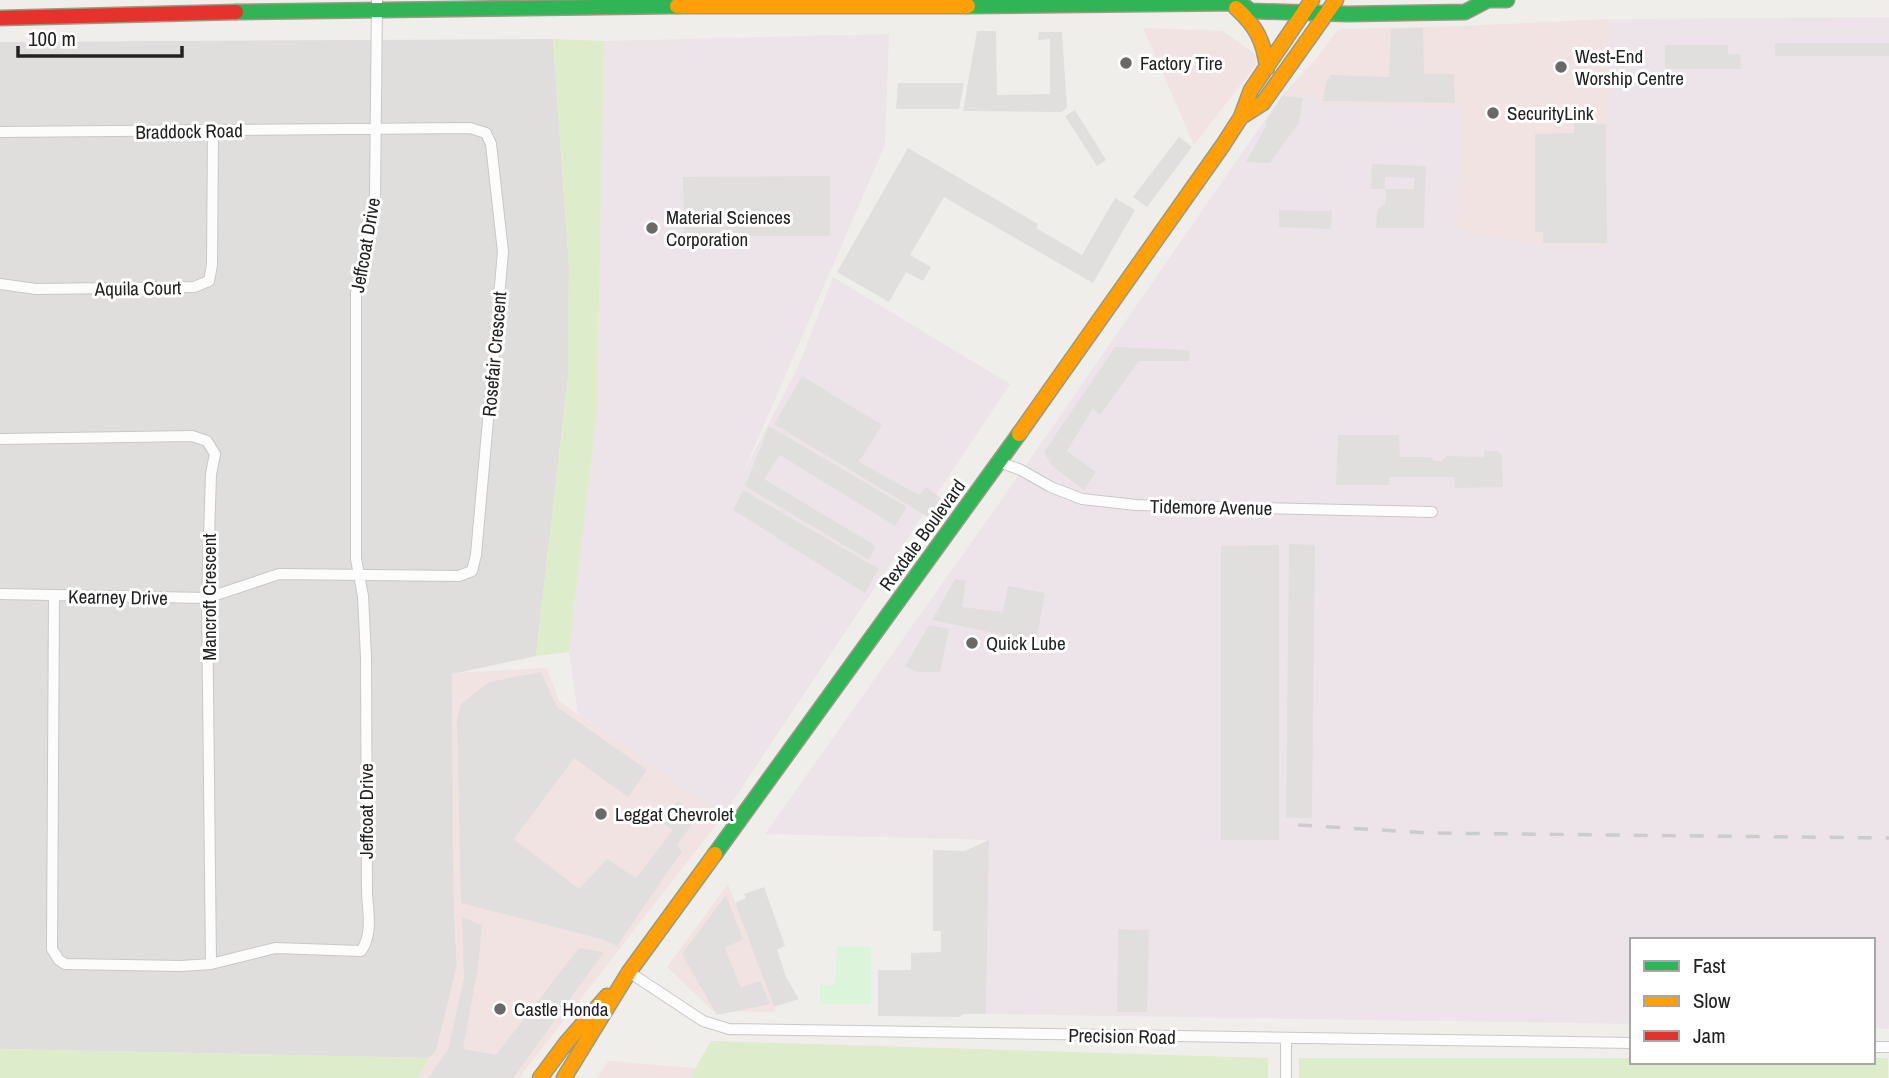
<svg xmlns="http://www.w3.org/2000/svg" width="1889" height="1078" font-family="'Archivo Narrow',sans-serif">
<rect width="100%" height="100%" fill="#f0eeeb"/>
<path fill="#dfdedc" d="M 553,39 L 569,266 L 568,377 L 536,656 L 452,674 L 454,907 L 457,966 L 436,1051 L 429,1058 L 0,1049 L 0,42 Z"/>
<path fill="#f1e3e1" d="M 1610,19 L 1607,246 L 1534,245 L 1458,229 L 1458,107 L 1318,104 L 1321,95 L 1282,95 L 1315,60 L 1336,32 L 1341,29 L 1459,26 Z
M 1143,28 L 1223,31 L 1255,54 L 1256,65 L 1194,145 Z
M 547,668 L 559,701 L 723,816 L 519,1078 L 418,1078 L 429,1058 L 436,1051 L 457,966 L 454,907 L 452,673 Z
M 728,884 L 776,1012 L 713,1011 L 667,967 Z
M 608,1061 L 696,1068 L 690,1078 L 597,1078 Z"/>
<path fill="#ede4e9" d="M 1889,17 L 1889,1029 L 1873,1028 L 1873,940 L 1632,940 L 1632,1024 L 986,1014 L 989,840 L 765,834 L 1026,465 L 1282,95 L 1321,95 L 1319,104 L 1459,107 L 1458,229 L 1534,245 L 1606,246 L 1610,19 Z
M 889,34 L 885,145 L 744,471 L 798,367 L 833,277 L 1010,384 L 723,816 L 578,714 L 569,652 L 597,412 L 604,41 Z"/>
<path fill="#ddeccb" d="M 553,39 L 604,41 L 597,412 L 569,652 L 536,656 L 568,377 L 569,266 Z
M 711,1041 L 1268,1058 L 1268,1078 L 690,1078 Z
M 0,1049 L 429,1058 L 418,1078 L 0,1078 Z
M 1299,1058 L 1632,1058 L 1632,1062 L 1873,1062 L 1873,1058 L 1888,1058 L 1888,1078 L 1299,1078 Z"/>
<path fill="#daf5da" d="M 837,946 L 871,947 L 871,1004 L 820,1004 L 820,985 L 835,985 Z"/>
<path fill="#e0dfde" d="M 1423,28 L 1424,74 L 1454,74 L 1455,103 L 1323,101 L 1326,83 L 1331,75 L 1389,77 L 1391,29 Z
M 977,31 L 996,31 L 997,95 L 1050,94 L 1050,39 L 1038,40 L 1039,32 L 1062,32 L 1067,108 L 1061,112 L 963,111 Z
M 1775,43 L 1889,43 L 1889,56 L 1775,56 Z
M 1665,45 L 1728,45 L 1728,54 L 1740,54 L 1741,69 L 1665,69 Z
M 898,83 L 964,83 L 959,109 L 896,109 Z
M 1282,96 L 1303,98 L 1299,123 L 1270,163 L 1246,162 L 1266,126 L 1266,121 Z
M 1075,110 L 1106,160 L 1097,166 L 1065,116 Z
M 1574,111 L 1594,111 L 1594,124 L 1606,124 L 1607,243 L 1543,243 L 1543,232 L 1535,232 L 1535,134 L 1574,133 Z
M 1179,137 L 1192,147 L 1147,207 L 1133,197 Z
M 908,148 L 1038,224 L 1036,228 L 1082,255 L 1115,198 L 1135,210 L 1093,283 L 944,197 L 910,255 L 931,267 L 923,281 L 906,272 L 889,302 L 837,272 Z
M 1372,164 L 1426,166 L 1424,228 L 1376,228 L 1377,210 L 1385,204 L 1386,189 L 1414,189 L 1414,178 L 1385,177 L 1385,189 L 1371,189 Z
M 830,176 L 830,236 L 684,236 L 683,177 Z
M 1279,210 L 1332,211 L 1331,229 L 1279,227 Z
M 1115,347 L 1189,350 L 1190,361 L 1139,361 L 1100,415 L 1093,408 L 1067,451 L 1096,472 L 1084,490 L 1052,466 L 1044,452 Z
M 802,376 L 882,425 L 859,462 L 919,495 L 926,487 L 941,498 L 928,517 L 774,424 Z
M 769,426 L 907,507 L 895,526 L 780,455 L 764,479 L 876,546 L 869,560 L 745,486 Z
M 1338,435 L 1399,435 L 1400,457 L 1430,457 L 1435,461 L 1442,461 L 1446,456 L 1484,457 L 1484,451 L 1498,451 L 1502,456 L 1503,487 L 1455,488 L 1454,477 L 1389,477 L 1389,485 L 1336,485 Z
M 743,490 L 879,569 L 865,593 L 733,510 Z
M 1289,544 L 1315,545 L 1312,818 L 1286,818 Z
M 1279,545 L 1279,840 L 1221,840 L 1221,546 Z
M 955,579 L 966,581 L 962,607 L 1003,612 L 1008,586 L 1045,593 L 1036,642 L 932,620 Z
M 929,625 L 949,629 L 940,672 L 917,672 L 905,666 Z
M 541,672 L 557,707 L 647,770 L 628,797 L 574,758 L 514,839 L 579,889 L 607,859 L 636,878 L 673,830 L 662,822 L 678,801 L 697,817 L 677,845 L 682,851 L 617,946 L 602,939 L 461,903 L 457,720 L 461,704 L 489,682 Z
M 989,840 L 986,1014 L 963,1014 L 959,1017 L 878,1016 L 878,970 L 911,970 L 911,953 L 941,952 L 941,931 L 933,931 L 933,850 L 965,851 Z
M 764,887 L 785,946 L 777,950 L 786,977 L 799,999 L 774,1007 L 735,903 L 746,898 L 744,894 Z
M 726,895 L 743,939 L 725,948 L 741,988 L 760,981 L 770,1004 L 717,1015 L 682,954 Z
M 462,917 L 482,925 L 478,967 L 463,1049 L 496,1055 L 579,948 L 604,952 L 513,1078 L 428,1078 L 448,1050 L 464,978 Z
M 1118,929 L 1149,930 L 1147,1012 L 1117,1012 Z"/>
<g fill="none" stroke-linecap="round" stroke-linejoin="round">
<g stroke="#c9c8c7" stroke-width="12">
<path id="street" d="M 0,132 L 470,128 L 486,133 L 491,144 L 503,252 L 476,555 L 472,571 L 459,576 L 279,574 L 207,598 L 0,594
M 0,284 L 36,289 L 194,287 L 209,281 L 212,265 L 213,130
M 0,439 L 192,436 L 207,441 L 215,454 L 211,474 L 207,598 L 211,964
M 999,462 L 1021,470 L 1051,487 L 1082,499 L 1136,505 L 1432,512
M 54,597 L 52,949 L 59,960 L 65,964 L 181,966 L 211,964 L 275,948 L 361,951 C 373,934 368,913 367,893 L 366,657 L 363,596 L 356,559 L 356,293 L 375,196 L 377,0
M 629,972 L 703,1021 L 729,1029 L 1632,1043
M 1286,1038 L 1286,1078
M 1873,1047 L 1889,1047"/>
</g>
<g stroke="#999a82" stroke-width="17">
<path id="fast" d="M 1484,0 L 1507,0
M 968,6 L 1240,3 L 1251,11 L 1347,14 L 1465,12 L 1486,1
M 236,12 L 677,6
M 715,854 L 1019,434"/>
</g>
<g stroke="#999a82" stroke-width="17">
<path id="slow" d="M 677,6 L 968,6
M 1236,8 C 1256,26 1264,41 1267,68
M 1241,117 L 1263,103 L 1336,0
M 1019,434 L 1223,145 L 1241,117 L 1251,90 L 1312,0
M 540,1078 L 566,1043 L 607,996
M 564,1078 L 629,972 L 715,854"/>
</g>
<g stroke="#999a82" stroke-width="17">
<path id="jam" d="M 0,18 L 236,12"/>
</g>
<use href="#street" stroke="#fdfcfc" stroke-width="10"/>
<use href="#fast" stroke="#30b455" stroke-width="14"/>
<use href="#slow" stroke="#ff9f0a" stroke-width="14"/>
<use href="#jam" stroke="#e5322d" stroke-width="14"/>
<path stroke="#ccc" stroke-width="3.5" stroke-dasharray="14 14" stroke-linecap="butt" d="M 1298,825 L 1429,833 L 1889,838"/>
</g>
<g fill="#6a6968" stroke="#fff" stroke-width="2.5">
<circle cx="1126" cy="63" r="7"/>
<circle cx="1561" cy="67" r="7"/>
<circle cx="1493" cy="113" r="7"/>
<circle cx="652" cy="228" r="7"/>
<circle cx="972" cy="643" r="7"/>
<circle cx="601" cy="814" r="7"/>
<circle cx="500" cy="1009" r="7"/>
</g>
<g text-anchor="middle" stroke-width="6" stroke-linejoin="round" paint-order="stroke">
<g font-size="19" fill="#222" stroke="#fff" text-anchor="start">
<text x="1575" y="63">West-End<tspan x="1575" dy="22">Worship Centre</tspan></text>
<text x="1140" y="70">Factory Tire</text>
<text x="1507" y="120">SecurityLink</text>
<text x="666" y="224">Material Sciences<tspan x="666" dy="22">Corporation</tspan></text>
<text x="986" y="650">Quick Lube</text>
<text x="615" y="821">Leggat Chevrolet</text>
<text x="514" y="1016">Castle Honda</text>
</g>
<g font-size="19" fill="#222" stroke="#fff">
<text transform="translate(189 131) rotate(-1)" y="7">Braddock Road</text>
<text transform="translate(365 245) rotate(-80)" y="7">Jeffcoat Drive</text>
<text transform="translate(138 288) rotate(-1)" y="7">Aquila Court</text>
<text transform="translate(494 354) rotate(-85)" y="7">Rosefair Crescent</text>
<text transform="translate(1211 507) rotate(1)" y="7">Tidemore Avenue</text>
<text transform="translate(922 535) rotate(-54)" y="7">Rexdale Boulevard</text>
<text transform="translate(118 597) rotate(1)" y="7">Kearney Drive</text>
<text transform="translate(209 597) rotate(-90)" y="7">Mancroft Crescent</text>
<text transform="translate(366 811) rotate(-90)" y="7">Jeffcoat Drive</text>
<text transform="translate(1122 1036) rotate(1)" y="7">Precision Road</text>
</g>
</g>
<rect x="1630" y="938" width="245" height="126" fill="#ffffff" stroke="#a7a7a7" stroke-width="2"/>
<rect x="1644" y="961" width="35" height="10" fill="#30b455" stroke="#a7a7a7" stroke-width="2"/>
<text x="1693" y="973" font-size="21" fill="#222222">Fast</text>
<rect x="1644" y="996" width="35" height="10" fill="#ff9f0a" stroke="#a7a7a7" stroke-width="2"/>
<text x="1693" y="1008" font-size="21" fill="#222222">Slow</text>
<rect x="1644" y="1031" width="35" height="10" fill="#e5322d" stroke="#a7a7a7" stroke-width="2"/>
<text x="1693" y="1043" font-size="21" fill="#222222">Jam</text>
<path d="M18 46v10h164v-10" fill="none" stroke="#222222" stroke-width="3.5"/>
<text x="28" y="46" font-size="21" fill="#222222" stroke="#ffffff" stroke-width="5" paint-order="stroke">100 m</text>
</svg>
